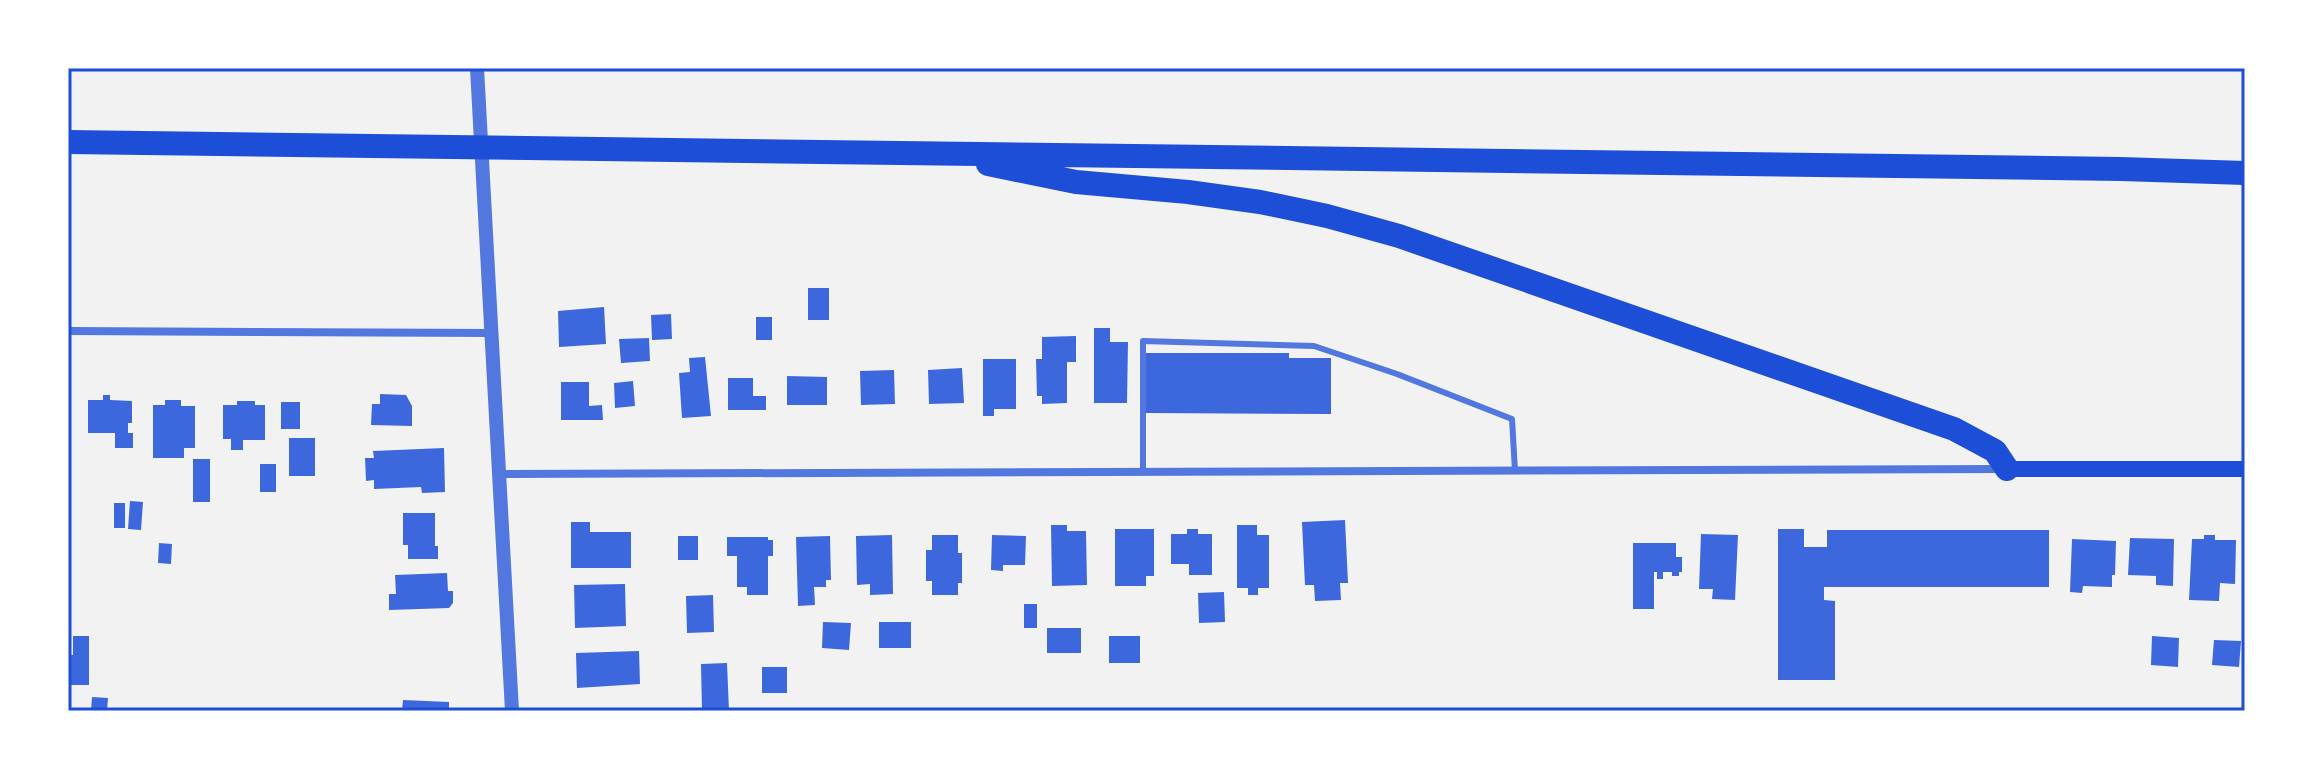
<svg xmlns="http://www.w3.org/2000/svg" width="2313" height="779" font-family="Barlow,sans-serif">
<rect width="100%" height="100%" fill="#f2f2f2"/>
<path fill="#3d67dc" d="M 808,288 L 829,288 L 829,320 L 808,320 Z
M 604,307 L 606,344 L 559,347 L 558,311 Z
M 671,314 L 672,339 L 652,340 L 651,315 Z
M 756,317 L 772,317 L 772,340 L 756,340 Z
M 1094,328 L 1110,328 L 1110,342 L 1128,342 L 1127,403 L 1094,403 Z
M 1076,336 L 1076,362 L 1067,362 L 1067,403 L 1042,404 L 1042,396 L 1037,396 L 1036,359 L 1042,359 L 1042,337 Z
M 649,338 L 650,361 L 621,363 L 619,339 Z
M 1146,353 L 1289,353 L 1289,358 L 1331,358 L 1331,414 L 1146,413 Z
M 705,357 L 711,416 L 682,418 L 679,373 L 690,372 L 689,358 Z
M 983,359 L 1016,359 L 1016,409 L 994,409 L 994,416 L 983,416 Z
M 962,368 L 964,403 L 929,404 L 928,370 Z
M 894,370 L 895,404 L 861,405 L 860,371 Z
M 787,376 L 827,377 L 827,405 L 787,405 Z
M 728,378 L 753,378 L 753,396 L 766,396 L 766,410 L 728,410 Z
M 633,381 L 635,406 L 615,408 L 614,383 Z
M 561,382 L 589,382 L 589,406 L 602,405 L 603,420 L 561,420 Z
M 380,394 L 406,395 L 412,406 L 412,426 L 371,425 L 372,404 L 380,404 Z
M 103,395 L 110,395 L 110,400 L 132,401 L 132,423 L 128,423 L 128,433 L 133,433 L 133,448 L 115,448 L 115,433 L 88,433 L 88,400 L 103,400 Z
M 165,400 L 181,400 L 181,406 L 195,406 L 195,448 L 184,448 L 184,458 L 153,458 L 153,405 L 165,405 Z
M 237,401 L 255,401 L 255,405 L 265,405 L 265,440 L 243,440 L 243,450 L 231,450 L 231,439 L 223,439 L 223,405 L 237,405 Z
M 281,402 L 300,402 L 300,429 L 281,429 Z
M 289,438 L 315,438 L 315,476 L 289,476 Z
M 444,448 L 445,492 L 422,493 L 421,487 L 374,489 L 374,480 L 366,481 L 365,458 L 374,458 L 373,451 Z
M 193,459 L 210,459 L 210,502 L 193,502 Z
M 260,464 L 276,464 L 276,492 L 260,492 Z
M 130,501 L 143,502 L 141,530 L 128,529 Z
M 114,503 L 125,503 L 125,528 L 114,528 Z
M 403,513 L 435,513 L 435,546 L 438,546 L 438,559 L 408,559 L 408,545 L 403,545 Z
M 1345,520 L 1348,583 L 1340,583 L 1341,600 L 1315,601 L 1314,585 L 1305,585 L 1302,522 Z
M 571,522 L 590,522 L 590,532 L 631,532 L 631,568 L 571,568 Z
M 1051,525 L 1067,525 L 1067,531 L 1086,531 L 1087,585 L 1052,586 Z
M 1237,525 L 1257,525 L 1257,535 L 1269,535 L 1269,588 L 1258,588 L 1258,595 L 1248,595 L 1248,588 L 1237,588 Z
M 1115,529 L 1154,529 L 1154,576 L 1146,576 L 1146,586 L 1115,586 Z
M 1187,529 L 1198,529 L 1198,534 L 1212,534 L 1212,575 L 1189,575 L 1189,564 L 1171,564 L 1171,534 L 1187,534 Z
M 1778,529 L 1804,529 L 1804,547 L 1827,547 L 1827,530 L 2049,530 L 2049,587 L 1824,587 L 1824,600 L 1835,601 L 1835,680 L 1778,680 Z
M 1701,534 L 1738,535 L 1735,600 L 1712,599 L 1713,589 L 1699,589 Z
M 892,535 L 893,594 L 870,595 L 870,584 L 857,585 L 856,536 Z
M 932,535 L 958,535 L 958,553 L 962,553 L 962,583 L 958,583 L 958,595 L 932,595 L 932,581 L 926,581 L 926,550 L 932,550 Z
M 992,535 L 1026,536 L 1025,565 L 1003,565 L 1003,571 L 991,570 Z
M 2204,535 L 2215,535 L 2215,540 L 2236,540 L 2235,584 L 2220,583 L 2219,601 L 2189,600 L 2192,539 L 2204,539 Z
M 678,536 L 698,536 L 698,560 L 678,560 Z
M 830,536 L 831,580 L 826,580 L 826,587 L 814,587 L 815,605 L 798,606 L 796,537 Z
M 727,537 L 768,537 L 768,540 L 773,540 L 773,556 L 768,556 L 768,595 L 747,595 L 747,587 L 737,587 L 737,556 L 727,556 Z
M 2130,538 L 2174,539 L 2173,586 L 2156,585 L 2156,576 L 2128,575 Z
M 2072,539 L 2116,541 L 2115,575 L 2112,575 L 2112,587 L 2083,586 L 2082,593 L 2070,592 Z
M 159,543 L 172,544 L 171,564 L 158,563 Z
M 1633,543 L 1676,543 L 1676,557 L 1682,557 L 1682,572 L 1679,572 L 1679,576 L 1672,576 L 1672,572 L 1663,572 L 1663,579 L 1657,579 L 1657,572 L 1654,572 L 1654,609 L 1633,609 Z
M 447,573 L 448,591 L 453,591 L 453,603 L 449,608 L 389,610 L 389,594 L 396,594 L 395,575 Z
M 625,584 L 626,626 L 575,628 L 574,585 Z
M 1224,592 L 1225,622 L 1199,623 L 1198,593 Z
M 713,595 L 714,632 L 687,633 L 686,596 Z
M 1024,604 L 1037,604 L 1037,628 L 1024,628 Z
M 823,622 L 851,623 L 849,650 L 822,648 Z
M 879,622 L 911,622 L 911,648 L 879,648 Z
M 1047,628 L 1081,628 L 1081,653 L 1047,653 Z
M 73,636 L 89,636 L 89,685 L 69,685 L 69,655 L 73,655 Z
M 1109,636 L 1140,636 L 1140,663 L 1109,663 Z
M 2152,636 L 2179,638 L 2178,667 L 2151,665 Z
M 2214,640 L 2241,641 L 2239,667 L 2212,665 Z
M 639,651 L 640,684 L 577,688 L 576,653 Z
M 727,663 L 729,711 L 702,711 L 701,664 Z
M 762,667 L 787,667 L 787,693 L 762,693 Z
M 92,697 L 108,698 L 107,711 L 91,711 Z
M 403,700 L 449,702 L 449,711 L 402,711 Z"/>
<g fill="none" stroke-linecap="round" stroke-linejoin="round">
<path stroke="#5277de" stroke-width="6" d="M 1143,471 L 1143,341 L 1314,346 L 1397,374 L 1512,419 L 1515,471"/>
<path stroke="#5277de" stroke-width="8" d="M 68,331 L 492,333
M 499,474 L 2002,469"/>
<path stroke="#5277de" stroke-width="14" d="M 477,68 L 512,711"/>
<path stroke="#1d4ed8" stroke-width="16" d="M 2007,469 L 2245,469"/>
<path stroke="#1d4ed8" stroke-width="24" d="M 68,142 L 2121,169 L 2245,173
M 988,164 L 1076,182 L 1188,192 L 1260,202 L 1327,216 L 1399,236 L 1954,429 L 1995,451 L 2007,469"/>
</g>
<rect width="2313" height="779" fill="none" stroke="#ffffff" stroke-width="140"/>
<rect x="70" y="70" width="2173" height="639" fill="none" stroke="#1d4ed8" stroke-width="3"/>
</svg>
